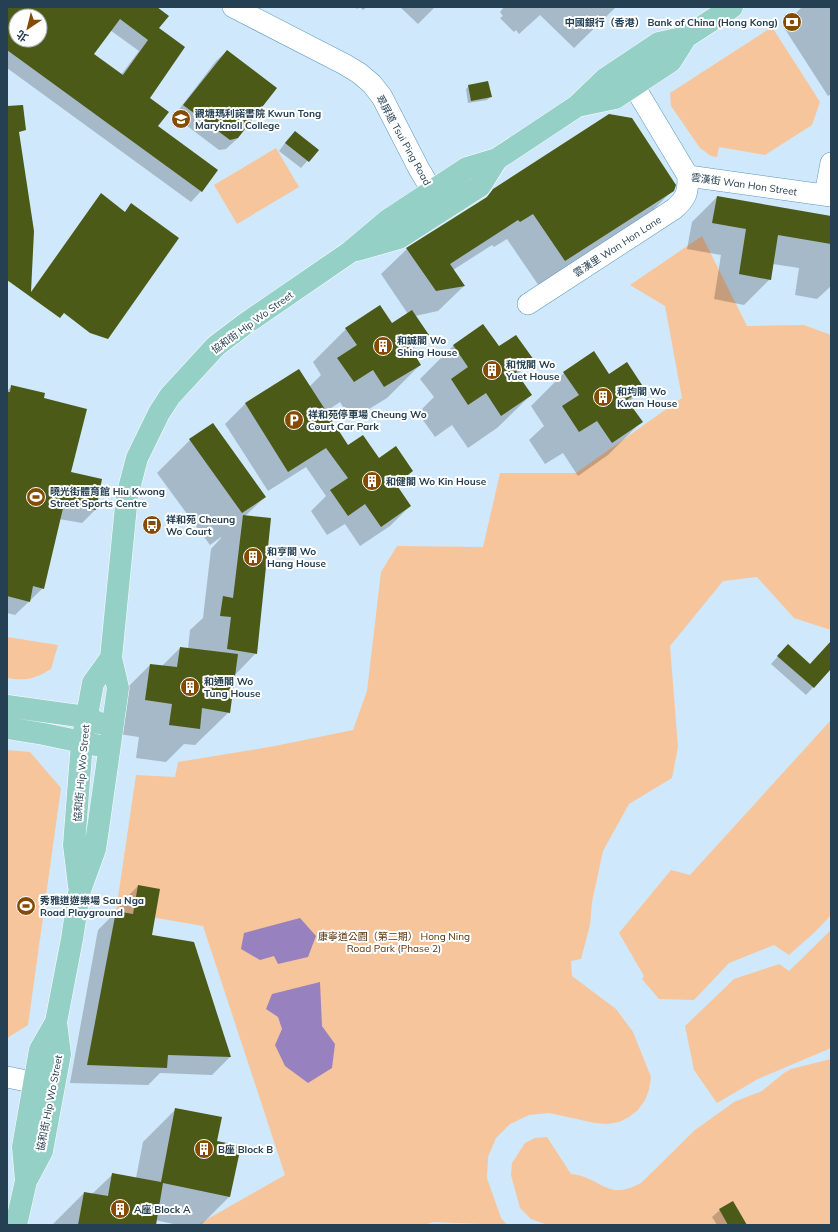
<svg xmlns="http://www.w3.org/2000/svg" width="838" height="1232" font-family="Mulish,'Noto Sans TC',sans-serif">
<rect width="100%" height="100%" fill="#cfe8fb"/>
<path fill="#f7c59c" d="M 772,27 L 820,102 L 812,125 L 765,155 L 719,147 L 717,157 L 711,156 L 700,148 L 671,106 L 670,93 Z
M 276,148 L 299,187 L 237,224 L 214,185 Z
M 702,236 L 747,326 L 804,325 L 831,335 L 831,630 L 794,618 L 757,577 L 723,581 L 670,646 L 678,747 L 672,778 L 629,804 L 603,851 L 592,902 L 590,925 L 581,959 L 571,961 L 572,976 L 616,1009 L 633,1032 L 651,1077 L 649,1090 L 645,1100 L 638,1110 L 629,1117 L 619,1122 L 607,1124 L 595,1123 L 549,1113 L 529,1115 L 510,1124 L 496,1138 L 488,1157 L 487,1178 L 501,1218 L 507,1225 L 433,1222 L 424,1225 L 197,1225 L 285,1175 L 203,926 L 116,911 L 136,775 L 175,777 L 178,762 L 275,746 L 353,730 L 367,691 L 381,572 L 397,546 L 483,547 L 500,473 L 576,473 L 682,398 L 665,306 L 630,285 Z
M 7,637 L 58,645 L 51,669 C 34,679 27,681 7,678 Z
M 831,720 L 831,915 L 817,930 L 789,955 L 774,945 L 729,963 L 694,1000 L 659,999 L 642,979 L 644,976 L 619,933 L 671,870 L 690,875 Z
M 7,750 L 30,752 L 61,788 L 28,1025 L 7,1038 Z
M 831,930 L 831,1048 L 758,1079 L 717,1103 L 694,1070 L 685,1026 L 734,979 L 779,964 L 789,971 Z
M 831,1059 L 831,1225 L 548,1225 L 531,1219 L 520,1208 L 511,1175 L 512,1163 L 525,1143 L 535,1138 L 547,1137 L 571,1174 C 602,1177 606,1202 641,1183 L 695,1130 L 734,1102 L 762,1091 L 784,1073 L 791,1069 Z"/>
<path fill="#9881bf" d="M 300,918 L 316,936 L 308,957 L 278,964 L 274,956 L 260,960 L 241,949 L 244,933 Z
M 320,982 L 322,1026 L 335,1044 L 332,1068 L 308,1083 L 285,1066 L 275,1045 L 282,1029 L 278,1017 L 266,1009 L 272,994 Z"/>
<path fill="#0003" fill-rule="evenodd" d="M 7,7 L 155,7 L 158,28 L 148,99 L 157,127 L 201,191 L 191,202 L 7,68 ZM 16,16 L 40,16 L 40,40 L 16,40 ZM 110,30 L 139,51 L 121,75 L 93,54 Z
M 355,7 L 367,7 L 363,10 L 360,7 L 357,9 Z
M 400,7 L 435,7 L 418,24 Z
M 504,7 L 616,7 L 574,48 L 540,15 L 519,34 L 516,30 L 514,32 L 500,18 L 503,16 L 500,12 Z
M 802,7 L 831,7 L 831,94 L 828,96 L 783,26 Z
M 227,51 L 238,138 L 226,149 L 219,150 L 174,116 L 216,61 Z
M 469,86 L 491,96 L 487,100 L 468,103 L 466,89 Z
M 288,139 L 317,150 L 301,168 L 279,151 Z
M 493,190 L 673,190 L 647,216 L 539,286 L 507,239 L 494,247 L 492,245 L 453,270 L 464,286 L 438,311 L 415,316 L 427,335 L 411,351 L 420,365 L 387,398 L 351,420 L 340,402 L 325,412 L 348,447 L 412,471 L 397,487 L 410,506 L 390,526 L 360,546 L 345,524 L 327,535 L 311,511 L 326,496 L 306,467 L 268,491 L 225,424 L 245,404 L 298,370 L 309,387 L 321,375 L 313,362 L 346,329 L 392,324 L 408,314 L 381,274 L 407,249 L 484,200 Z
M 717,197 L 831,217 L 831,286 L 817,299 L 795,295 L 799,268 L 773,264 L 770,279 L 744,305 L 714,299 L 721,255 L 687,249 L 692,222 Z
M 483,325 L 499,348 L 532,360 L 517,375 L 531,395 L 497,428 L 468,448 L 452,425 L 435,437 L 418,413 L 434,397 L 420,379 L 453,346 Z
M 564,373 L 609,375 L 643,388 L 628,403 L 641,422 L 608,455 L 578,476 L 563,453 L 545,464 L 529,440 L 544,426 L 531,406 Z
M 12,386 L 43,399 L 70,473 L 96,509 L 82,523 L 59,519 L 43,588 L 15,615 L 7,613 L 7,391 Z
M 190,440 L 265,497 L 245,516 L 256,653 L 234,676 L 229,712 L 195,745 L 184,744 L 166,762 L 136,758 L 139,737 L 112,733 L 117,698 L 150,665 L 162,666 L 180,648 L 188,649 L 190,630 L 203,618 L 211,549 L 221,538 L 221,537 L 210,545 L 157,473 Z
M 831,652 L 831,668 L 806,695 L 771,664 L 781,653 L 810,665 Z
M 138,886 L 151,935 L 193,943 L 230,1057 L 212,1075 L 160,1073 L 148,1085 L 70,1083 L 98,930 L 116,912 L 119,913 L 120,904 Z
M 176,1109 L 216,1142 L 230,1196 L 201,1225 L 178,1225 L 155,1220 L 155,1225 L 52,1225 L 84,1193 L 92,1194 L 113,1174 L 136,1178 L 143,1142 Z
M 720,1210 L 746,1225 L 717,1225 L 712,1217 Z"/>
<path fill="#4b5a17" fill-rule="evenodd" d="M 7,7 L 157,7 L 169,16 L 159,28 L 185,47 L 150,98 L 169,112 L 158,126 L 218,170 L 202,192 L 7,50 ZM 16,16 L 40,16 L 40,40 L 16,40 ZM 120,19 L 148,40 L 123,75 L 94,54 Z
M 227,50 L 277,88 L 238,138 L 230,140 L 183,105 Z
M 488,81 L 492,97 L 471,101 L 468,85 Z
M 23,105 L 26,130 L 19,132 L 34,231 L 31,292 L 101,193 L 125,212 L 131,203 L 179,238 L 108,339 L 90,333 L 64,313 L 60,318 L 7,280 L 7,106 Z
M 609,114 L 632,118 L 676,185 L 674,191 L 565,261 L 533,214 L 520,222 L 518,220 L 450,264 L 465,286 L 436,291 L 406,248 L 487,197 L 493,189 Z
M 295,131 L 319,150 L 309,162 L 285,143 Z
M 717,196 L 831,216 L 831,244 L 778,235 L 771,280 L 739,274 L 746,229 L 712,223 Z
M 380,305 L 392,323 L 412,310 L 429,335 L 410,347 L 421,365 L 384,387 L 373,370 L 354,382 L 337,358 L 357,345 L 345,328 Z
M 483,324 L 499,346 L 516,335 L 534,360 L 516,372 L 532,395 L 501,416 L 486,393 L 468,405 L 451,379 L 468,367 L 453,345 Z
M 594,351 L 609,374 L 627,362 L 644,388 L 627,400 L 643,422 L 612,443 L 597,421 L 579,432 L 562,406 L 579,395 L 563,372 Z
M 299,369 L 348,445 L 363,435 L 379,458 L 396,446 L 413,471 L 396,484 L 411,506 L 381,527 L 365,504 L 348,516 L 330,490 L 348,478 L 326,448 L 288,472 L 245,403 Z
M 11,385 L 45,393 L 44,398 L 87,409 L 71,472 L 102,479 L 96,510 L 64,504 L 44,589 L 33,586 L 30,602 L 7,596 L 7,392 L 10,392 Z
M 213,423 L 266,497 L 242,513 L 189,439 Z
M 243,515 L 271,518 L 257,654 L 227,649 L 231,617 L 220,616 L 223,596 L 233,598 Z
M 831,641 L 831,669 L 814,688 L 777,656 L 788,644 L 810,664 Z
M 180,647 L 238,654 L 230,713 L 202,708 L 200,729 L 169,725 L 172,704 L 145,700 L 150,664 L 177,667 Z
M 138,885 L 160,889 L 152,935 L 194,942 L 231,1057 L 168,1055 L 167,1068 L 87,1065 L 116,911 L 133,914 Z
M 175,1108 L 222,1117 L 217,1141 L 241,1146 L 230,1197 L 163,1183 L 156,1225 L 78,1225 L 84,1192 L 108,1196 L 112,1173 L 161,1182 Z
M 733,1201 L 747,1225 L 728,1225 L 719,1209 Z"/>
<g fill="none" stroke-linecap="round" stroke-linejoin="round">
<g stroke="#5997c4" stroke-width="22">
<path id="minor" d="M 233,7 L 344,64 L 359,73 L 372,84 L 382,97 L 419,169 L 441,206
M 625,71 L 688,176 L 831,196
M 825,195 L 831,163
M 528,304 L 674,209 C 687,198 688,192 688,176
M 7,1077 L 51,1086"/>
</g>
<g stroke="#fff" stroke-width="23">
<path id="major" d="M 577,106 L 615,98 L 671,61 L 686,37
M 357,250 L 399,238 L 413,229 L 480,186 L 497,159
M 7,706 L 86,717 L 99,723
M 7,728 L 44,734 L 96,745
M 79,886 L 74,845 L 82,742 L 93,683 L 111,658
M 26,1181 L 23,1147 L 40,1050 L 56,1022 L 72,939 L 79,893 L 95,849 L 98,829 L 118,688 L 111,658 L 127,496 L 137,458 L 159,413 L 170,396 L 216,346 L 245,324 L 350,252 L 388,220 L 467,168 L 497,159 L 577,106 L 605,79 L 659,43 L 686,37 L 732,7
M 16,1225 L 26,1181 L 42,1151 L 60,1054 L 56,1022"/>
</g>
<use href="#minor" stroke="#fff" stroke-width="21"/>
<use href="#major" stroke="#95d0c6" stroke-width="22"/>
</g>
<defs>
<g id="bank-disc" transform="scale(1)"><circle r="9.5" fill="#864b03" stroke="#fff"/><path d="M-6-4H6V4H-6ZM0-2.3a2.3 2.3 0 1 0 0 4.6a2.3 2.3 0 1 0 0-4.6Z" fill="#fff"/></g>
<g id="school-disc" transform="scale(1)"><circle r="9.5" fill="#864b03" stroke="#fff"/><path d="M0-5L7-2L0 1L-7-2ZM-4 1L0 2.5L4 1V4Q0 6-4 4Z" fill="#fff"/></g>
<g id="building-disc" transform="scale(1)"><circle r="9.5" fill="#864b03" stroke="#fff"/><path d="M-4-6H4V6H1V3H-1V6H-4ZM-2.5-4.3h1.7v1.8h-1.7ZM.8-4.3h1.7v1.8H.8ZM-2.5-1h1.7V.8h-1.7ZM.8-1h1.7V.8H.8Z" fill="#fff"/></g>
<g id="parking-disc" transform="scale(1)"><circle r="9.5" fill="#864b03" stroke="#fff"/><path d="M-3.5-5.5H1a3.5 3.5 0 0 1 0 7H-1V5.5H-3.5ZM-1-3.4V-.6H.8a1.4 1.4 0 0 0 0-2.8Z" fill="#fff"/></g>
<g id="stadium-disc" transform="scale(1)"><circle r="9.5" fill="#864b03" stroke="#fff"/><path d="M0-5a6.5 5 0 1 0 0 10a6.5 5 0 1 0 0-10ZM-3.5-1.8h7v3.6h-7Z" fill="#fff"/></g>
<g id="bus-disc" transform="scale(1)"><circle r="9.5" fill="#864b03" stroke="#fff"/><path d="M-5-6H5V4H4V6H2V4H-2V6H-4V4H-5ZM-3.5-4V0h7V-4ZM-3.5 1.2v1.5H-2V1.2ZM2 1.2v1.5H3.5V1.2Z" fill="#fff"/></g>
</defs>
<g fill-rule="evenodd">
<use href="#bank-disc" x="792" y="22"/>
<use href="#school-disc" x="181" y="119"/>
<use href="#building-disc" x="383" y="346"/>
<use href="#building-disc" x="492" y="370"/>
<use href="#building-disc" x="603" y="397"/>
<use href="#parking-disc" x="294" y="420"/>
<use href="#building-disc" x="372" y="481"/>
<use href="#stadium-disc" x="36" y="497"/>
<use href="#bus-disc" x="152" y="525"/>
<use href="#building-disc" x="253" y="557"/>
<use href="#building-disc" x="190" y="687"/>
<use href="#stadium-disc" x="26" y="906"/>
<use href="#building-disc" x="204" y="1149"/>
<use href="#building-disc" x="120" y="1209"/>
</g>
<g text-anchor="middle" stroke-width="4" stroke-linejoin="round" paint-order="stroke">
<g font-size="10" font-weight="bold" fill="#264053" stroke="#fff" text-anchor="start">
<text x="778" y="26" text-anchor="end">中國銀行（香港） Bank of China (Hong Kong)</text>
<text x="195" y="117">觀塘瑪利諾書院 Kwun Tong<tspan x="195" dy="12">Maryknoll College</tspan></text>
<text x="397" y="344">和誠閣 Wo<tspan x="397" dy="12">Shing House</tspan></text>
<text x="506" y="368">和悅閣 Wo<tspan x="506" dy="12">Yuet House</tspan></text>
<text x="617" y="395">和均閣 Wo<tspan x="617" dy="12">Kwan House</tspan></text>
<text x="308" y="418">祥和苑停車場 Cheung Wo<tspan x="308" dy="12">Court Car Park</tspan></text>
<text x="386" y="485">和健閣 Wo Kin House</text>
<text x="50" y="495">曉光街體育館 Hiu Kwong<tspan x="50" dy="12">Street Sports Centre</tspan></text>
<text x="166" y="523">祥和苑 Cheung<tspan x="166" dy="12">Wo Court</tspan></text>
<text x="267" y="555">和亨閣 Wo<tspan x="267" dy="12">Hang House</tspan></text>
<text x="204" y="685">和通閣 Wo<tspan x="204" dy="12">Tung House</tspan></text>
<text x="40" y="904">秀雅道遊樂場 Sau Nga<tspan x="40" dy="12">Road Playground</tspan></text>
<text x="218" y="1153">B座 Block B</text>
<text x="134" y="1213">A座 Block A</text>
</g>
<g font-size="10" fill="#264053" stroke="#fff">
<text transform="translate(404 140) rotate(61)" y="4">翠屏道 Tsui Ping Road</text>
<text transform="translate(744 184) rotate(8)" y="4">雲漢街 Wan Hon Street</text>
<text transform="translate(617 246) rotate(-33)" y="4">雲漢里 Wan Hon Lane</text>
<text transform="translate(252 322) rotate(-36)" y="4">協和街 Hip Wo Street</text>
<text transform="translate(81 773) rotate(-85)" y="4">協和街 Hip Wo Street</text>
<text transform="translate(49 1103) rotate(-79)" y="4">協和街 Hip Wo Street</text>
</g>
<g font-size="10" fill="#573108" stroke="#fff">
<text x="394" y="940">康寧道公園（第二期） Hong Ning<tspan x="394" dy="12">Road Park (Phase 2)</tspan></text>
</g>
</g>
<rect width="838" height="1232" fill="none" stroke="#264053" stroke-width="16"/>
<g transform="translate(28 28) rotate(215)"><circle r="19" fill="#ffffff" stroke="#a8b3ba"/>
<path d="M0-3L7 15L0 10L-7 15Z" fill="#864b03"/>
<text y="-6" font-size="11" font-weight="bold" text-anchor="middle" fill="#264053">北</text>
</g>
</svg>
